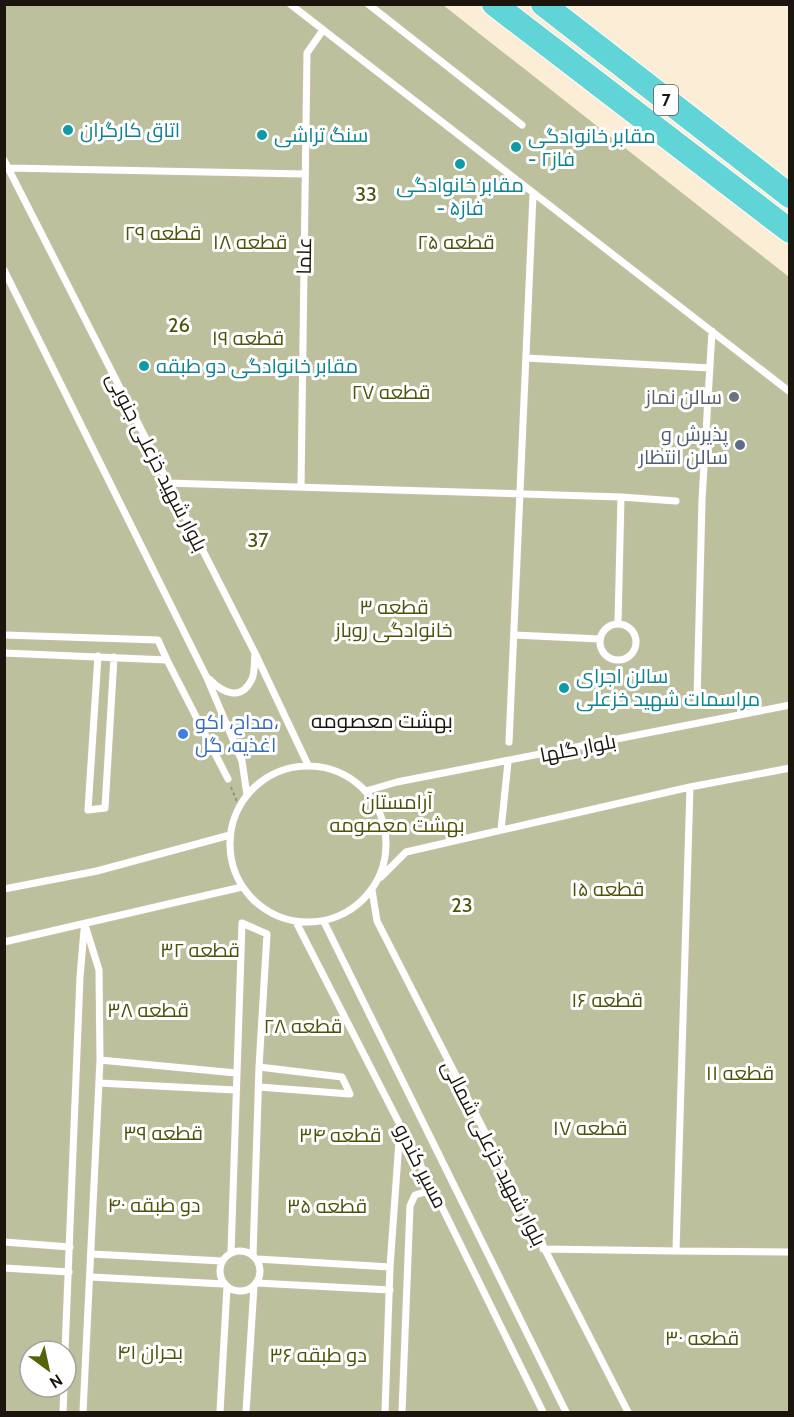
<svg xmlns="http://www.w3.org/2000/svg" width="794" height="1417" font-family="Cabin,Cairo,sans-serif">
<rect width="100%" height="100%" fill="#fcedd6"/>
<path fill="#bdc09c" fill-rule="evenodd" d="M 5,5 L 443,5 L 789,277 L 789,1412 L 5,1412 ZM 30,1351 L 66,1351 L 66,1387 L 30,1387 Z"/>
<g fill="none" stroke-linecap="round" stroke-linejoin="round">
<g stroke="#cbbca6" stroke-width="9">
<path id="service" d="M 290,4 L 790,392
M 368,4 L 522,125
M 4,160 L 255,653 L 308,765
M 8,168 L 305,174
M 4,270 L 207,678 L 242,761 L 247,795
M 526,358 L 710,368
M 167,483 L 621,497 L 676,501
M 301,486 L 307,53 L 323,30
M 618,623 L 621,497
M600 642a18 18 0 1 1 36 0a18 18 0 1 1-36 0Z
M 4,635 L 158,640 L 167,660 L 4,653
M 514,635 L 600,639
M 98,656 L 88,810 L 105,808 L 114,657
M 167,660 L 228,779
M 209,679 C 223,693 241,702 252,679 C 255,672 254,662 255,654
M 697,700 L 702,500 L 712,331
M 509,742 L 533,195
M230 844a78 78 0 1 1 156 0a78 78 0 1 1-156 0Z
M 690,787 L 676,1251 L 790,1252
M 366,791 L 397,782 L 790,705
M 501,830 L 508,762
M 381,877 L 406,852 L 690,787 L 790,768
M 4,889 L 97,871 L 230,835
M 372,890 L 377,921 L 628,1412
M 296,922 L 438,1199 L 543,1412
M 324,922 L 566,1412
M 4,942 L 242,887
M 100,1060 L 236,1073
M 99,1083 L 235,1090
M 259,1087 L 350,1094 L 342,1077 L 259,1067
M 4,1242 L 70,1247
M 543,1249 L 676,1251
M220 1271a20 20 0 1 1 40 0a20 20 0 1 1-40 0Z
M 231,1253 L 242,923 L 267,934 L 259,1067 L 253,1256
M 92,1254 L 222,1261
M 257,1259 L 390,1267
M 4,1268 L 69,1272
M 91,1277 L 224,1284
M 257,1283 L 390,1290
M 65,1351 L 80,977 L 84,930
M 63,1412 L 64,1387
M 83,1412 L 100,1060 L 99,970 L 85,925
M 220,1412 L 227,1287
M 246,1412 L 254,1286
M 385,1412 L 390,1267 L 400,1127
M 402,1412 L 410,1206 L 415,1195 L 425,1192 L 438,1199"/>
</g>
<g stroke="#fff" stroke-width="26">
<path id="motorway" d="M 494,4 L 790,231
M 543,4 L 790,196"/>
</g>
<path stroke="#988d7d" stroke-width="2" stroke-dasharray="3 3" stroke-linecap="butt" d="M 231,787 L 239,807"/>
<use href="#service" stroke="#fff" stroke-width="7"/>
<use href="#motorway" stroke="#60d4d7" stroke-width="24"/>
</g>
<g fill="#0f9aa8" stroke="#fff" stroke-width="2">
<circle cx="68" cy="130" r="6"/>
<circle cx="262" cy="135" r="6"/>
<circle cx="516" cy="147" r="6"/>
<circle cx="460" cy="164" r="6"/>
<circle cx="144" cy="366" r="6"/>
<circle cx="564" cy="688" r="6"/>
</g>
<circle fill="#6b7280" stroke="#fff" stroke-width="2" cx="734" cy="397" r="6"/>
<circle fill="#5c6f8a" stroke="#fff" stroke-width="2" cx="740" cy="445" r="6"/>
<circle fill="#3f7fe0" stroke="#fff" stroke-width="2" cx="183" cy="734" r="6"/>
<g text-anchor="middle" stroke-width="6" stroke-linejoin="round" paint-order="stroke">
<rect fill="#fff" stroke="#5f5b56" stroke-width="1.5" x="654" y="85" width="24" height="30" rx="4.5"/>
<g font-size="18" font-weight="bold" fill="#1b150d">
<text x="666" y="106">7</text>
</g>
<g font-size="20" fill="#0d838f" stroke="#fff" text-anchor="start">
<text x="80" y="137">اتاق کارگران</text>
<text x="274" y="142">سنگ تراشی</text>
<text x="528" y="143">مقابر خانوادگی<tspan x="528" dy="23">- فاز۲</tspan></text>
<text x="460" y="192" text-anchor="middle">مقابر خانوادگی<tspan x="460" dy="23">- فاز۵</tspan></text>
<text x="156" y="373">مقابر خانوادگی دو طبقه</text>
<text x="576" y="683">سالن اجرای<tspan x="576" dy="23">مراسمات شهید خزعلی</tspan></text>
</g>
<g font-size="20" fill="#505209" stroke="#fff">
<text x="366" y="201">33</text>
<text x="163" y="240">قطعه ۲۹</text>
<text x="250" y="249">قطعه ۱۸</text>
<text x="456" y="249">قطعه ۲۵</text>
<text x="179" y="332">26</text>
<text x="248" y="345">قطعه ۱۹</text>
<text x="391" y="399">قطعه ۲۷</text>
<text x="258" y="547">37</text>
<text x="394" y="614">قطعه ۳<tspan x="394" dy="23">خانوادگی روباز</tspan></text>
<text x="397" y="809">آرامستان<tspan x="397" dy="23">بهشت معصومه</tspan></text>
<text x="608" y="896">قطعه ۱۵</text>
<text x="462" y="912">23</text>
<text x="200" y="957">قطعه ۳۲</text>
<text x="607" y="1007">قطعه ۱۶</text>
<text x="148" y="1017">قطعه ۳۸</text>
<text x="303" y="1033">قطعه ۲۸</text>
<text x="740" y="1080">قطعه ۱۱</text>
<text x="590" y="1135">قطعه ۱۷</text>
<text x="163" y="1140">قطعه ۳۹</text>
<text x="340" y="1142">قطعه ۳۴</text>
<text x="154" y="1212">۴۰ دو طبقه</text>
<text x="327" y="1213">قطعه ۳۵</text>
<text x="702" y="1345">قطعه ۳۰</text>
<text x="150" y="1359">۴۱ بحران</text>
<text x="318" y="1362">۳۶ دو طبقه</text>
</g>
<g font-size="20" fill="#1b150d" stroke="#fff">
<text transform="translate(304 256) rotate(-89)" y="7">علما</text>
<text transform="translate(157 462) rotate(63)" y="7">بلوار شهید خزعلی جنوبی</text>
<text transform="translate(578 748) rotate(-11)" y="7">بلوار گلها</text>
<text transform="translate(494 1153) rotate(63)" y="7">بلوار شهید خزعلی شمالی</text>
<text transform="translate(421 1166) rotate(63)" y="7">مسیر کندرو</text>
</g>
<g font-size="20" fill="#5b616d" stroke="#fff" text-anchor="end">
<text x="722" y="404">سالن نماز</text>
</g>
<g font-size="20" fill="#4e5e75" stroke="#fff" text-anchor="end">
<text x="728" y="441">پذیرش و<tspan x="728" dy="23">سالن انتظار</tspan></text>
</g>
<g font-size="20" fill="#366cbe" stroke="#fff" text-anchor="start">
<text x="195" y="729">مداح، اکو،<tspan x="195" dy="23">اغذیه، گل</tspan></text>
</g>
<g font-size="21" fill="#1b150d" stroke="#fff">
<text x="382" y="728">بهشت معصومه</text>
</g>
</g>
<rect width="794" height="1417" fill="none" stroke="#1b150d" stroke-width="12"/>
<g transform="translate(48 1369) rotate(147)"><circle r="28" fill="#ffffff" stroke="#a4a19e" stroke-width="1.5"/>
<path d="M0-4.5L10 22L0 15L-10 22Z" fill="#54640a"/>
<text y="-9" font-size="16" font-weight="bold" text-anchor="middle" fill="#1b150d">N</text>
</g>
</svg>
